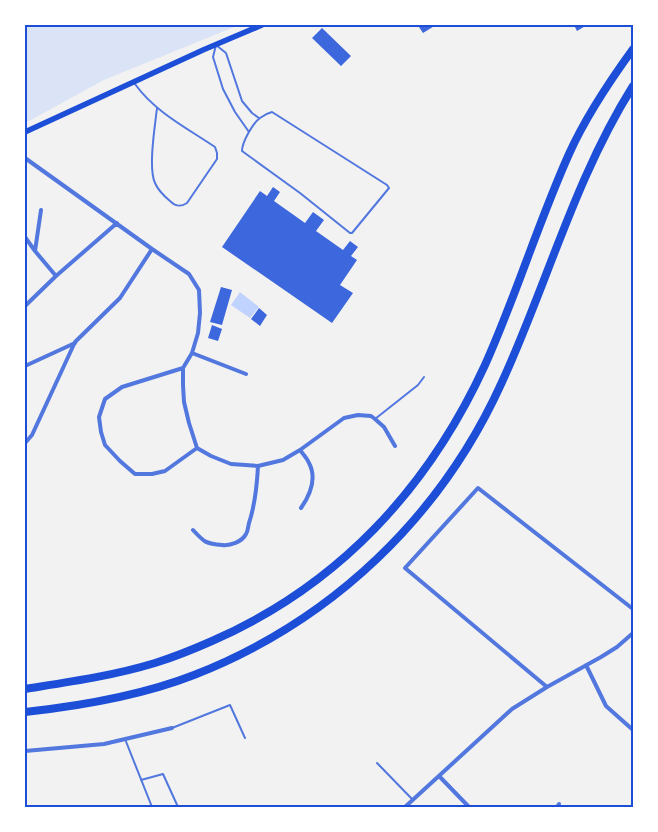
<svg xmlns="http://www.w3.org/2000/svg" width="658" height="832" font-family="Barlow,sans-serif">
<rect width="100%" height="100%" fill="#f2f2f2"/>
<path fill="#dbe4f7" d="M 25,25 L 239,25 L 104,80 L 27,122 L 25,119 Z"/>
<path fill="#bfd3fe" d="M 240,292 L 259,307 L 250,318 L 231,305 Z"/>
<path fill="#3d67dc" d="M 421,25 L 436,25 L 423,33 L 419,27 Z
M 574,25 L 587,25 L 577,31 Z
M 322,28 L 351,56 L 341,66 L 312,38 Z
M 273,187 L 280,192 L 274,201 L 305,223 L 313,212 L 324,220 L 316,231 L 343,250 L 350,241 L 358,247 L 351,256 L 357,260 L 340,285 L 353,293 L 332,323 L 222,247 L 260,191 L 267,196 Z
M 221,287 L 232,290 L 222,325 L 210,322 Z
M 259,308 L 267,315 L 260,326 L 251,319 Z
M 212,325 L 222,329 L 218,341 L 208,338 Z"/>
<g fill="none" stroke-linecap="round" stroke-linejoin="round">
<path stroke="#5277de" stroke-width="2" d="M 135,84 C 155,112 187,128 215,147 L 217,153 L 217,159 L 187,203 C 181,207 176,207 170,201 C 164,196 158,190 155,183 C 148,168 155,126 157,108
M 272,112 L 387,185 L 389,188 L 352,233 L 350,233 L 300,193 L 242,151 C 242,142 253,123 260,118 C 264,115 268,113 272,112 Z
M 249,132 L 235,112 L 223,89 L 213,57 L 216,45 L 226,53 L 242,101 L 252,113 L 259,118
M 375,419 L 418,385 L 424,377
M 172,728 L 230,705 L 245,738
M 125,739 L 152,807
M 377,763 L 413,800
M 141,780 L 163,774 L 178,807"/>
<path stroke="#5277de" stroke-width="4" d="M 25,158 L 152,249 L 189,274 L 199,290 L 200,313 L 198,333 L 192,353 L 183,368 L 183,385 L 184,402 L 189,423 L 197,448 L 211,456 L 231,464 L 258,466 L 283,460 L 300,450 L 344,418 L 358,415 L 371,416 L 375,419 L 384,427 L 395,446
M 25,237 L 35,251 L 56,276
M 35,251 L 41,210
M 25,306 L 56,276 L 117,223
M 192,353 L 246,374
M 25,366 L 75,343
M 183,368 L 122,387 L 105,399 L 99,417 L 101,432 L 105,445 L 120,461 L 135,474 L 152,474 L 165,471 L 197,448
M 25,443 L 32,435 L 75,342 L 120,298 L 152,249
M 300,450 C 303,454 307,458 309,463 C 317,478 310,495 301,508
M 193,530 C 204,542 206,544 222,545 C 230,546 242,542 246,534 C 248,531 248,527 249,523 C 255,505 257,486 258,466
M 586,665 L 606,706 L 633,730
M 547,687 L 405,568 L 478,488 L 633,609
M 25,751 L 104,744 L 172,728
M 439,776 L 469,807
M 405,807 L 512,709 L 547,687 L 601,657 L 617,647 L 633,633
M 557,807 L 559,804"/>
<path stroke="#1d4ed8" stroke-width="5.5" d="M 25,132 L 203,50 L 262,25"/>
<path stroke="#1d4ed8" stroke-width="8" d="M 25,689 C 69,682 112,676 155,663 C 174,657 194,649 212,641 C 338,586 428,489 485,365 C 516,296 538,223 569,154 C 586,116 609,82 633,49
M 25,712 C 80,706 143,695 194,675 C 332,621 441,517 502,382 C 547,284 575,178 633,86"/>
</g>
<rect width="658" height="832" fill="none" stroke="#ffffff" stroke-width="52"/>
<rect x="26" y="26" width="606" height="780" fill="none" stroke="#1d4ed8" stroke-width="2"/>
</svg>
